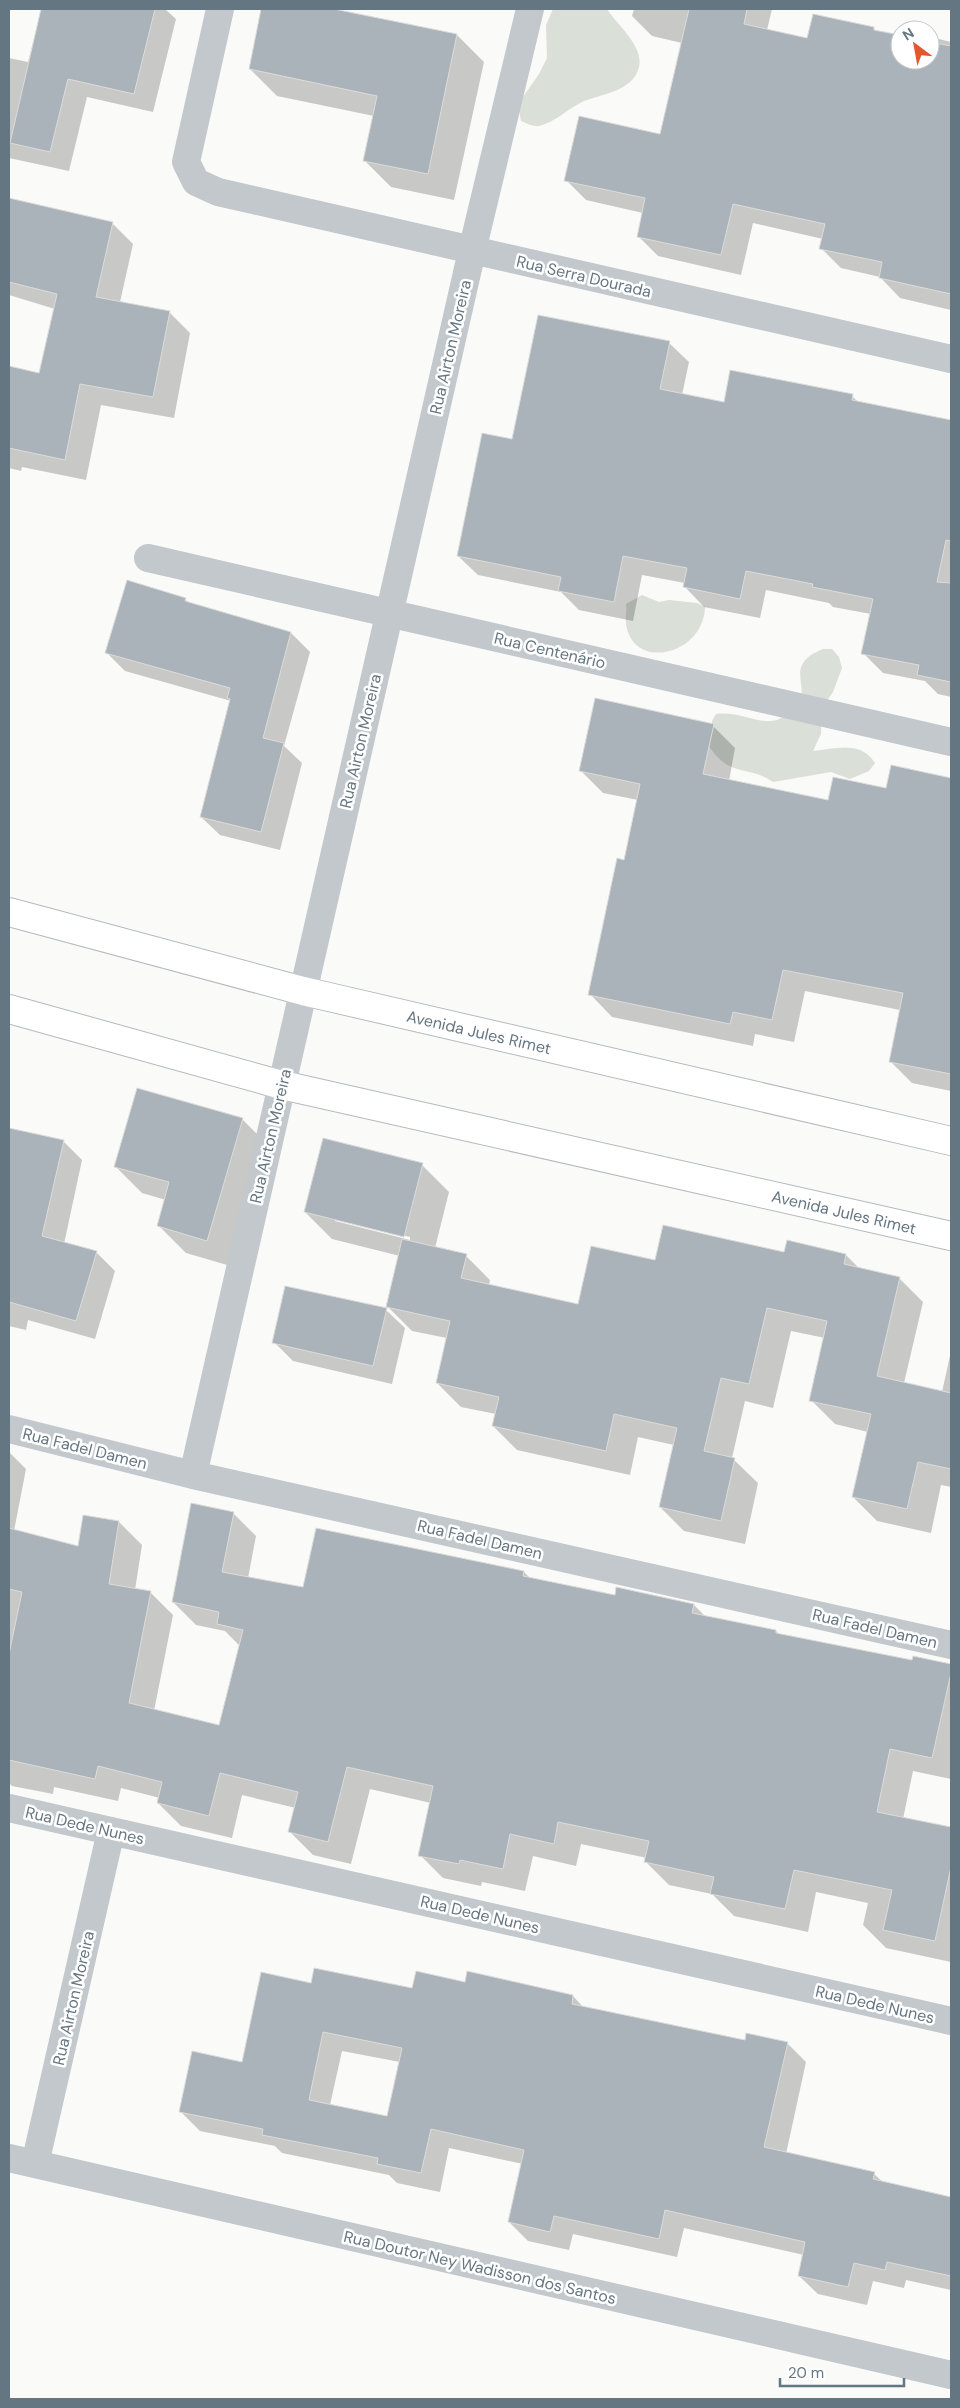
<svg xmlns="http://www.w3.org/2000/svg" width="960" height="2408" font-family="'DM Sans',sans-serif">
<rect width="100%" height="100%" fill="#fafaf8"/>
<path fill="#dadfd7" d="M 553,9 L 607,9 C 617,25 644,46 639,67 C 633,92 600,94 582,102 C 567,109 556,122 539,126 C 533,127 526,123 521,121 L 518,104 L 539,74 L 547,58 L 546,25 Z
M 642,595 L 659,602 L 669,600 L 697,603 L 705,607 C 704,655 633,672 626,624 C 625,618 627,611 626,604 Z
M 823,649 L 832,649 L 839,657 L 842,668 L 833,692 L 822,708 L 821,734 L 813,751 C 836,749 860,740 875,763 L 869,771 L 850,779 L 831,772 L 773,782 C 749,765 729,778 709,746 L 712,721 L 716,714 C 749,710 767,736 795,708 C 815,689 780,666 823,649 Z"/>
<path fill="#0003" fill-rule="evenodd" d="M 42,9 L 165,9 L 176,19 L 153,112 L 87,97 L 69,171 L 9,158 L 9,58 L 28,62 Z
M 263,9 L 327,9 L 457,35 L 484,62 L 454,200 L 391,187 L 364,160 L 374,116 L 277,96 L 250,69 Z
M 634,9 L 772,9 L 767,30 L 808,39 L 814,15 L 900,36 L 900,60 L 930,60 L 930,43 L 938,45 L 939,39 L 951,42 L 951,310 L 900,298 L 880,277 L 841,268 L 821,248 L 823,239 L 753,223 L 741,275 L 658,256 L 638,236 L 643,213 L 586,200 L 566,180 L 661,135 L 682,43 L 652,36 L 632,16 Z
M 11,200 L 112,223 L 133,244 L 120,302 L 169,312 L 190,333 L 174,418 L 101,405 L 86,480 L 22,467 L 21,471 L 9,468 L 9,367 L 40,375 L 55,309 L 9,295 L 9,208 Z
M 669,343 L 689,362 L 682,395 L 725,403 L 852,396 L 859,403 L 951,421 L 951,697 L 938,694 L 925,681 L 883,673 L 863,653 L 871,614 L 833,607 L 829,603 L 766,590 L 760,618 L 704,607 L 685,587 L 685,583 L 642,575 L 633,621 L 579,610 L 561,592 L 478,575 L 458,556 L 513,440 Z
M 185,599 L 190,604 L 291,633 L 310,652 L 284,746 L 302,763 L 280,850 L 220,835 L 201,817 L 231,701 L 125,671 L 106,652 Z
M 713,726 L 735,748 L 729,781 L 829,802 L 887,789 L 892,767 L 951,779 L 951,1091 L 912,1083 L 890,1061 L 900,1010 L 805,991 L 794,1042 L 755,1034 L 753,1046 L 612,1017 L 590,994 L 625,861 L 638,800 L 603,793 L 581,771 Z
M 242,1119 L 269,1146 L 234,1267 L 186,1253 L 159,1226 L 166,1200 L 142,1193 L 115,1166 Z
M 9,1129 L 63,1141 L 82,1160 L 64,1244 L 96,1252 L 115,1271 L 95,1339 L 28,1320 L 26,1330 L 9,1326 Z
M 422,1165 L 449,1192 L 435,1248 L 466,1256 L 490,1280 L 489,1285 L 579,1305 L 656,1261 L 785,1253 L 846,1255 L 860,1269 L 899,1278 L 923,1302 L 904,1383 L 942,1392 L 951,1351 L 951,1487 L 941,1485 L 931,1533 L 877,1521 L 853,1497 L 868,1432 L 835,1424 L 811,1400 L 825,1338 L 791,1331 L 773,1408 L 745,1401 L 732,1458 L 758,1483 L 745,1544 L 684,1531 L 660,1507 L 674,1445 L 638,1437 L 630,1475 L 517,1450 L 493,1426 L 496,1414 L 461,1407 L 437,1383 L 447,1338 L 412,1331 L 388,1307 L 400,1256 L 332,1239 L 305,1212 ZM 335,1219 L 410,1237 L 410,1240 L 335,1221 Z
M 386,1310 L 405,1328 L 392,1384 L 293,1361 L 274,1342 Z
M 9,1452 L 26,1469 L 14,1531 L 79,1547 L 84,1517 L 119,1522 L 142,1545 L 135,1590 L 150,1592 L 173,1615 L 154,1711 L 220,1726 L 240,1646 L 225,1631 L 196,1625 L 173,1602 L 233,1513 L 256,1536 L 248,1578 L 304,1589 L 524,1572 L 530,1578 L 616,1597 L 694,1605 L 706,1617 L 776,1631 L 780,1635 L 913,1661 L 914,1657 L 951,1665 L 951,1779 L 913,1771 L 903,1819 L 951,1829 L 951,1962 L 886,1948 L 863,1925 L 868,1903 L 816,1892 L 808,1932 L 734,1916 L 712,1894 L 669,1885 L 646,1862 L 647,1858 L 581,1844 L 576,1866 L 533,1856 L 525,1891 L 482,1882 L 481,1886 L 443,1878 L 420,1855 L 431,1803 L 370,1789 L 351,1864 L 313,1855 L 290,1832 L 296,1808 L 242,1795 L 232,1838 L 181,1826 L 158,1803 L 160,1798 L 121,1788 L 118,1801 L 54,1787 L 53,1794 L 12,1786 L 9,1783 Z
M 466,1983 L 573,1996 L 584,2008 L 746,2041 L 787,2043 L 806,2062 L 786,2154 L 874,2174 L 883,2182 L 951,2198 L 951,2290 L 906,2280 L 904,2288 L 873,2281 L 867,2305 L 818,2294 L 799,2276 L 804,2255 L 684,2228 L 677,2257 L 573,2234 L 569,2250 L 528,2241 L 509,2222 L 523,2164 L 449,2148 L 440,2192 L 397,2183 L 389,2175 L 282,2153 L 275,2146 L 200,2131 L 181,2112 L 243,2063 L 311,1984 L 413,1989 ZM 342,2051 L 400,2062 L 388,2117 L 330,2105 Z"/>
<path fill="#aab3b9" stroke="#dcdcda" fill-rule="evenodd" d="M 41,9 L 155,9 L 134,94 L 68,79 L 50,152 L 10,143 Z
M 261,9 L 334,9 L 457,34 L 428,174 L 363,161 L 377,96 L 249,69 Z
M 689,9 L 747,9 L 744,24 L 807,38 L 813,14 L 874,27 L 874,30 L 900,35 L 900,60 L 930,60 L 930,42 L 951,46 L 951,294 L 879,278 L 882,262 L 819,249 L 825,224 L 733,204 L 721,255 L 637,237 L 645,198 L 564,181 L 579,116 L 660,134 Z
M 9,198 L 113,222 L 96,297 L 170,311 L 153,397 L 80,384 L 65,460 L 9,448 L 9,366 L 39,373 L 57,294 L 9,282 Z
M 538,315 L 670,341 L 660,389 L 724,402 L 730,370 L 853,394 L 852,400 L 951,420 L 951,541 L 946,540 L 937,582 L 951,583 L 951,682 L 917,675 L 919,665 L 861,654 L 873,599 L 812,587 L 813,584 L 746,571 L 740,599 L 683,587 L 687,568 L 623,556 L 614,602 L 558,591 L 561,577 L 457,556 L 482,433 L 512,439 Z
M 127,580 L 186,598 L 185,601 L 291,632 L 263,738 L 284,743 L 261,832 L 200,817 L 230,699 L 227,698 L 230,688 L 105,653 Z
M 595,698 L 714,724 L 703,774 L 828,800 L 833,777 L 886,788 L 891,765 L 951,778 L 951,1074 L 889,1062 L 903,993 L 783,970 L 772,1020 L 733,1012 L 730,1024 L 588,995 L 617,858 L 624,860 L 640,784 L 579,771 Z
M 137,1088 L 243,1118 L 207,1241 L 157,1226 L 169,1182 L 114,1167 Z
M 9,1128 L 64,1140 L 42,1236 L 97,1251 L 76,1321 L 9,1302 Z
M 323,1138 L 423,1163 L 404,1237 L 304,1212 Z
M 663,1225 L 784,1252 L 787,1240 L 846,1254 L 844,1264 L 900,1277 L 877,1376 L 951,1393 L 951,1469 L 918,1462 L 907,1509 L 852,1497 L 871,1414 L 809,1401 L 827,1321 L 767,1308 L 749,1384 L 721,1378 L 704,1451 L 735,1458 L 721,1521 L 659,1507 L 677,1428 L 614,1414 L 606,1451 L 492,1426 L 499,1397 L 436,1383 L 450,1321 L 386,1307 L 402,1239 L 467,1254 L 461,1278 L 578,1304 L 591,1246 L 655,1260 Z
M 285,1286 L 387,1308 L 373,1366 L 272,1343 Z
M 191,1503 L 234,1512 L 222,1572 L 303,1587 L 316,1528 L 524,1571 L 523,1576 L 615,1595 L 616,1587 L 694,1604 L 692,1613 L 776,1630 L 776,1633 L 912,1660 L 913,1656 L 951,1664 L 951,1673 L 932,1758 L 890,1749 L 877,1812 L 951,1827 L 951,1867 L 935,1941 L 883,1930 L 892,1890 L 794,1870 L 785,1909 L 710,1894 L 714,1877 L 644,1862 L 649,1841 L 558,1822 L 554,1844 L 510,1834 L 503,1869 L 460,1860 L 459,1864 L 418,1856 L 433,1786 L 347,1767 L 328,1842 L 288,1832 L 298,1792 L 220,1773 L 209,1816 L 157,1803 L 162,1782 L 98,1766 L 95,1779 L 9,1760 L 9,1654 L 22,1592 L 9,1589 L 9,1528 L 78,1546 L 83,1515 L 119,1521 L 109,1584 L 151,1591 L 129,1703 L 219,1725 L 243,1630 L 217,1624 L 219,1612 L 172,1602 Z
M 314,1968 L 412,1988 L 416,1971 L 465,1982 L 467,1971 L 573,1995 L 572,2004 L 745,2040 L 746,2033 L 788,2042 L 764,2147 L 875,2172 L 873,2179 L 951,2197 L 951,2276 L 887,2262 L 885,2270 L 854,2263 L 848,2287 L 798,2276 L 805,2242 L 665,2210 L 659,2239 L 554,2216 L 550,2232 L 508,2222 L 524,2150 L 431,2129 L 421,2173 L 377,2164 L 378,2158 L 262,2135 L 263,2129 L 179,2112 L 192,2051 L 242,2062 L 261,1972 L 311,1983 ZM 323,2032 L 402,2048 L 387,2116 L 309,2100 Z"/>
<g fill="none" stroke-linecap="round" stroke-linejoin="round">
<g stroke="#b5babe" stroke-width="30">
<path id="major" d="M 9,912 L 303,991 L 951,1141
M 9,1009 L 282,1085 L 951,1236"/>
</g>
<path stroke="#c3c8cc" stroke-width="28" d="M 220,9 L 186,162 L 196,182 L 218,192 L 951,359
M 148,558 L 951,742
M 9,1429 L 193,1475 L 951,1645
M 193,1475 L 472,251 L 530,9
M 9,1808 L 951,2021
M 9,2158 L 951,2375
M 35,2164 L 111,1831"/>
<use href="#major" stroke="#fff" stroke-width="28"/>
</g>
<g text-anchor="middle" stroke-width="5" stroke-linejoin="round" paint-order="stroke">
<g font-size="16" fill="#657683" stroke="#fff">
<text transform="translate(584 276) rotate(13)" y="6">Rua Serra Dourada</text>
<text transform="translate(450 347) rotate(-77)" y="6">Rua Airton Moreira</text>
<text transform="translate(550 650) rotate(13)" y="6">Rua Centenário</text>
<text transform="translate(360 741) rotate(-77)" y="6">Rua Airton Moreira</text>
<text transform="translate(479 1032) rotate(13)" y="6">Avenida Jules Rimet</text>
<text transform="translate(270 1136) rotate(-77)" y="6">Rua Airton Moreira</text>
<text transform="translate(844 1212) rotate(13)" y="6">Avenida Jules Rimet</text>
<text transform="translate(85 1448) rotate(14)" y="6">Rua Fadel Damen</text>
<text transform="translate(480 1539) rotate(13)" y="6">Rua Fadel Damen</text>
<text transform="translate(875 1628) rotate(13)" y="6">Rua Fadel Damen</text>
<text transform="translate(85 1825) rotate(13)" y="6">Rua Dede Nunes</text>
<text transform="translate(480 1914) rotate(13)" y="6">Rua Dede Nunes</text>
<text transform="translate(73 1998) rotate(-77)" y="6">Rua Airton Moreira</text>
<text transform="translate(875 2004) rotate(13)" y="6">Rua Dede Nunes</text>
<text transform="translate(480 2267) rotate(13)" y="6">Rua Doutor Ney Wadisson dos Santos</text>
</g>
</g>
<rect width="960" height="2408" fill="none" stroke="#657683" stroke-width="20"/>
<g transform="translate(915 45) rotate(328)"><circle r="24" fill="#ffffff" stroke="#c1c8cd"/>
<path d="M0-4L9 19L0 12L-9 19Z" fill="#e4572e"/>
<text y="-8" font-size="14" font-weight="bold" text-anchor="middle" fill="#657683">N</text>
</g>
<path d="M780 2378v8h124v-8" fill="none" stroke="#657683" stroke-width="2.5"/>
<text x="788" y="2378" font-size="15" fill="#657683" stroke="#ffffff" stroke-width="4" paint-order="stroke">20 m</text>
</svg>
